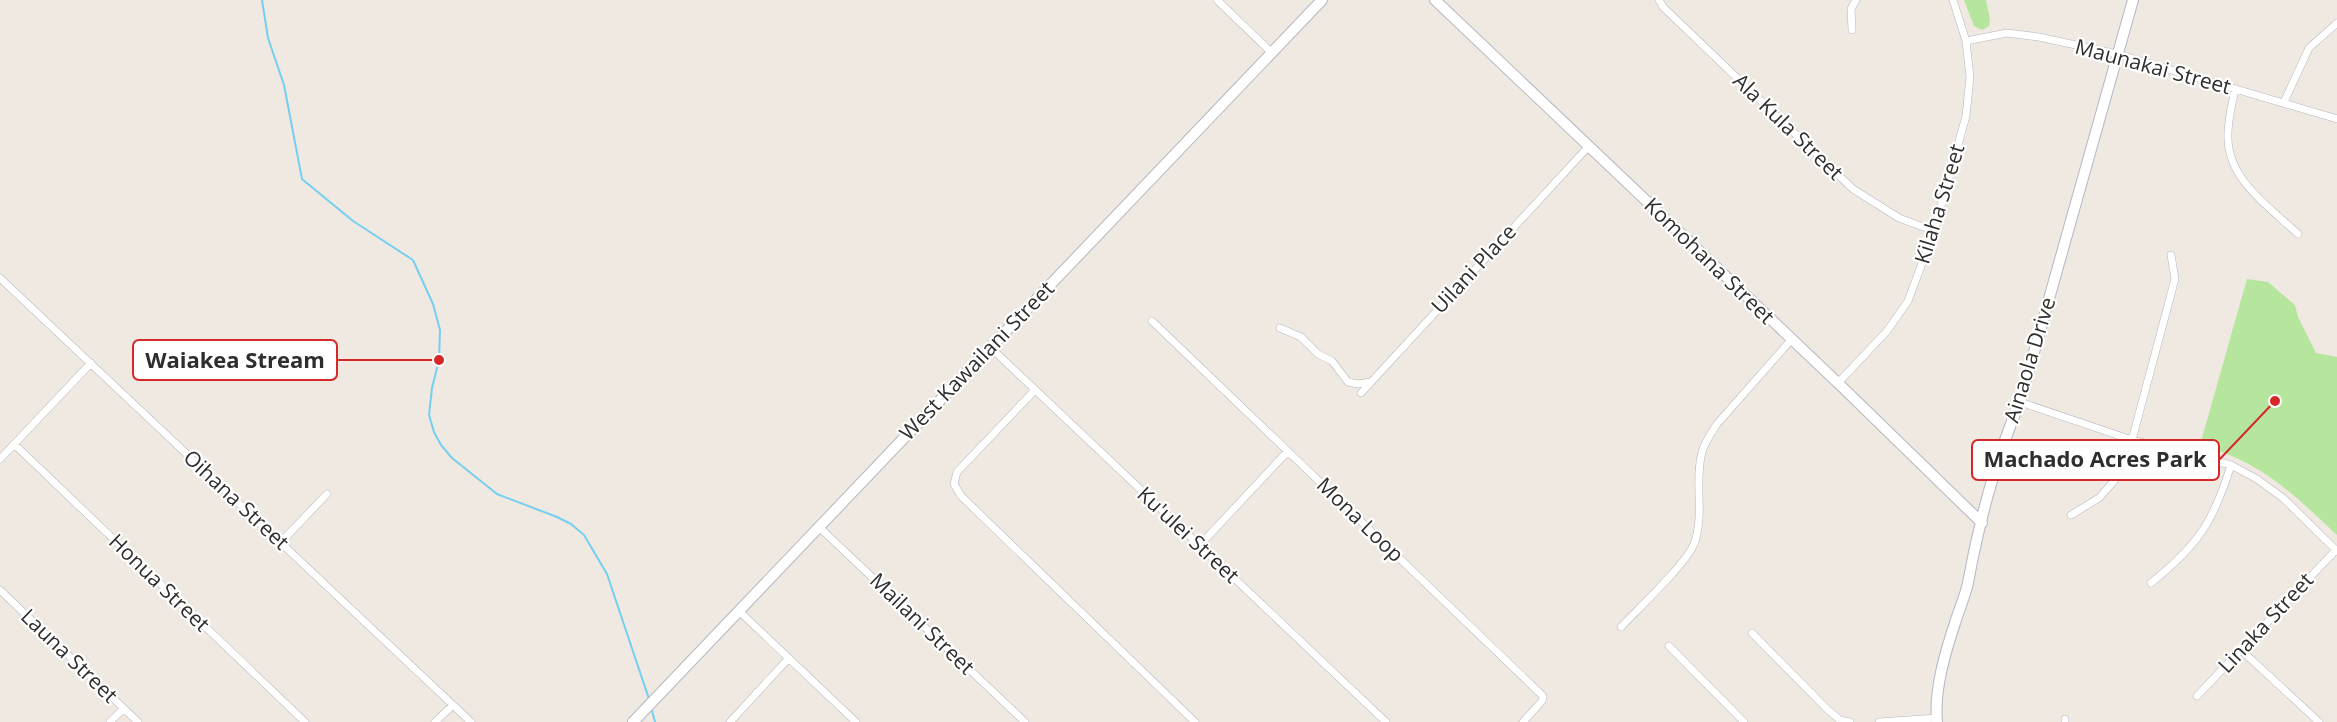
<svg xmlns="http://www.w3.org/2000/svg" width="2337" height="722" font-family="'Open Sans',sans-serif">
<rect width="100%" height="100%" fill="#efe9e1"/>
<path fill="#b6e59e" d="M 1964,0 L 1986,0 L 1990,19 L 1989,26 L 1982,30 L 1974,26 Z
M 2247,279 L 2268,282 L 2295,305 L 2298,317 L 2316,353 L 2337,357 L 2337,535 C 2292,493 2262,462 2200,445 Z"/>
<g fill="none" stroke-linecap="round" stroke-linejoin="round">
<path stroke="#75cff0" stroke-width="2" d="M 262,0 L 268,38 L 284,85 L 302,179 L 353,221 L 413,260 L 433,304 L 440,330 L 439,360 L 432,388 L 429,415 L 434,432 L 441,445 L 452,458 L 497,494 L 557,517 L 571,524 L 584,535 L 607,574 L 649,699
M 651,707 L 655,722"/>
<g stroke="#b4b7c1" stroke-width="8">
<path id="street" d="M 1217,0 L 1271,52
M 1659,0 L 1663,7 L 1853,189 L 1899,218 L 1934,231
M 1852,30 L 1851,9 L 1856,0
M 1966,41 L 2007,33 L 2039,37 L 2117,54 L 2337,119
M 2235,89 C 2232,105 2227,122 2228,139 C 2229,181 2271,208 2298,234
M 2284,102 L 2309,48 L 2337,23
M 0,278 L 471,722
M 1152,321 L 1543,696 L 1542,701 L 1523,722
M 1280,328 L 1301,337 L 1318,354 L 1332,361 L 1348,382 L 1358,384 L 1371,382
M 990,347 L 1386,722
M 1838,383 L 1887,331 L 1908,301 L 1934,231 L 1966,116 L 1970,77 L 1966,41 L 1953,0
M 1035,390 L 957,472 L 954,484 L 961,496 L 1195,722
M 1361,393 L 1588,147
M 2020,402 L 2132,440 L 2231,465 L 2257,479 L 2283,498 L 2337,551
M 14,444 L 305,722
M 0,459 L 91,363
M 2071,515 L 2099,498 L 2121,473 L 2132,440 L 2175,279 L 2171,255
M 819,527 L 1025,722
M 281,542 L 327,494
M 1199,546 L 1288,451
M 2151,583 C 2198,545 2213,523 2231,465
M 0,590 L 138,722
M 739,611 L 856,722
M 1621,627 C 1638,609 1686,564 1694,544 C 1705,515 1694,482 1702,452 C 1705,442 1711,433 1717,424 L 1791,340
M 1752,633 L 1828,710 L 1840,720 L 1850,722
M 1669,646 L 1744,722
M 2241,650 L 2319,722
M 2197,696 L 2336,550
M 2065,719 L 2065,722
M 110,722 L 123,709
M 435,722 L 453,705
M 730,722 L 789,658
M 1879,722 L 1937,718"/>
</g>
<g stroke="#b4b7c1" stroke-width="12">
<path id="secondary" d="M 1435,0 L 1838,383 L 1982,523
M 633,722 L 1322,0
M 1937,722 C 1934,690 1945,653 1955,623 C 1959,610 1965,596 1968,583 C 1978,526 1997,454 2020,402 L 2133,0"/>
</g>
<use href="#street" stroke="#fff" stroke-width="7"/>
<use href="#secondary" stroke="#fff" stroke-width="10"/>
</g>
<g text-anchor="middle" stroke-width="4.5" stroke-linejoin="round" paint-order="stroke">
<g font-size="21" fill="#2e2e2e" stroke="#fff">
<text transform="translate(2153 67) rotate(15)" y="7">Maunakai Street</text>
<text transform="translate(1788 127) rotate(44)" y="7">Ala Kula Street</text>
<text transform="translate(1940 204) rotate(-73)" y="7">Kilaha Street</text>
<text transform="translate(1709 261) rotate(44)" y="7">Komohana Street</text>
<text transform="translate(1474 269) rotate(-47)" y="7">Uilani Place</text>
<text transform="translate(2030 360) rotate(-73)" y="7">Ainaola Drive</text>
<text transform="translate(977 361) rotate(-46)" y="7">West Kawailani Street</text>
<text transform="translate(236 500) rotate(43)" y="7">Oihana Street</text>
<text transform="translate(1360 520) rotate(44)" y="7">Mona Loop</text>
<text transform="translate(1188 535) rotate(43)" y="7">Ku'ulei Street</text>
<text transform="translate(159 583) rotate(44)" y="7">Honua Street</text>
<text transform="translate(2266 623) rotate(-47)" y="7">Linaka Street</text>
<text transform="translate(922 624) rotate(44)" y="7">Mailani Street</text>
<text transform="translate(69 656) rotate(44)" y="7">Launa Street</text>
</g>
</g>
<path fill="none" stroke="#d62828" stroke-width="2" d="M439 360L337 360M2275 401L2219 460"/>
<g fill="#d62828" stroke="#fff" stroke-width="2">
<circle cx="439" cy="360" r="6"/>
<circle cx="2275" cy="401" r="6"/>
</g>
<g fill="#fff" stroke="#d62828" stroke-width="2">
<rect x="133" y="340" width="204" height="40" rx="6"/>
<rect x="1972" y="440" width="247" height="40" rx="6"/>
</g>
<g font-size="22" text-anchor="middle" font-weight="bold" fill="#2e2e2e">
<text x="235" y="368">Waiakea Stream</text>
<text x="2095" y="467">Machado Acres Park</text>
</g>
</svg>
